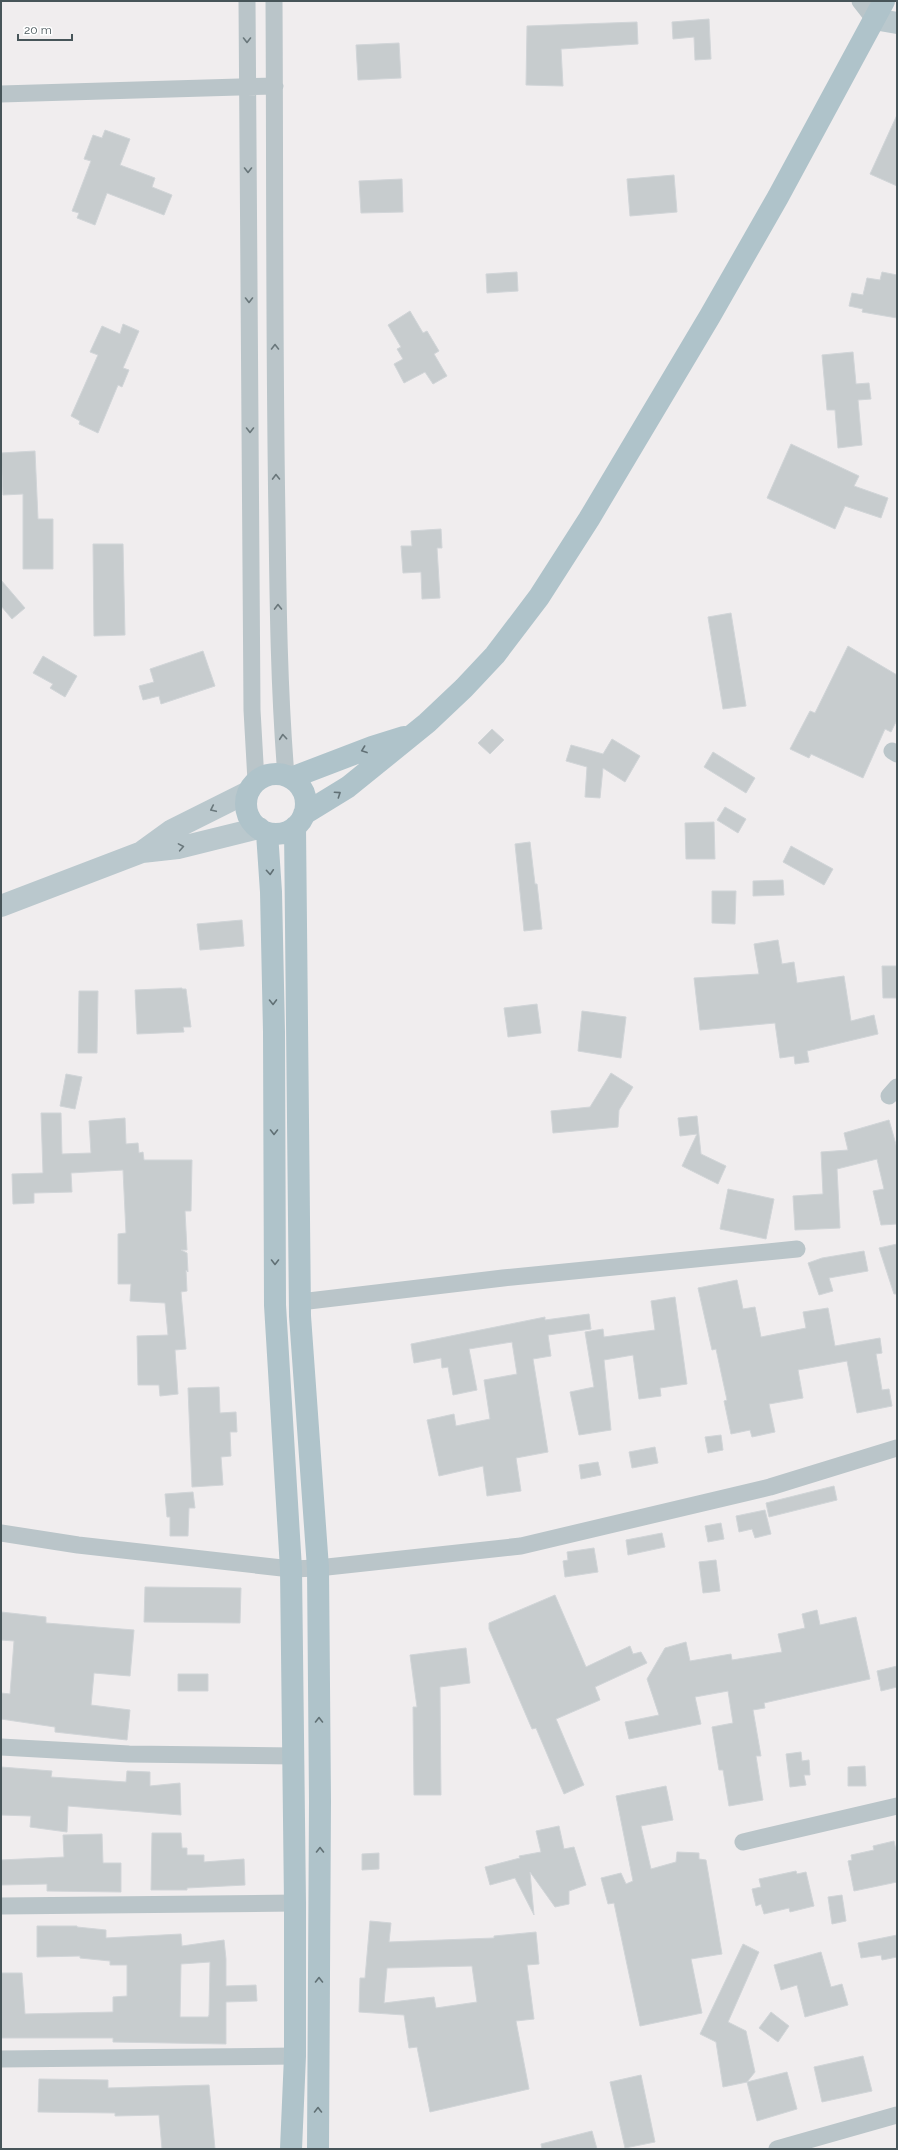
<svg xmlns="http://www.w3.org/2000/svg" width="898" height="2150" font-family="Raleway,sans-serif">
<rect width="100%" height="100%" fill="#f0edee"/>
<path fill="#c7ccce" stroke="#d1d5d8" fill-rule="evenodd" d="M 709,19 L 711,59 L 695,60 L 694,37 L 673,39 L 672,22 Z
M 637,22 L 638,44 L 561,49 L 563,86 L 526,85 L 527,26 Z
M 399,43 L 401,78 L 358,80 L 356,45 Z
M 897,115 L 897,186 L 870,174 Z
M 105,130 L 130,139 L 120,165 L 155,178 L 152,187 L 172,195 L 164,215 L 107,193 L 95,225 L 77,218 L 79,213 L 72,211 L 91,161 L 84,159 L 93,135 L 102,138 Z
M 674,175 L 677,212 L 630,216 L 627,179 Z
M 402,179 L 403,212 L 361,213 L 359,181 Z
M 517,272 L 518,291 L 487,293 L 486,274 Z
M 882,272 L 897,275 L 897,318 L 862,312 L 863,309 L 849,306 L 852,293 L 863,295 L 867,278 L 880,280 Z
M 410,311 L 423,333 L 427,331 L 439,351 L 434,354 L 447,376 L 433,384 L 425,372 L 404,383 L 394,364 L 403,359 L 397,349 L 401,347 L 388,325 Z
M 123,324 L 139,331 L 123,368 L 129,370 L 122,387 L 118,385 L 98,433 L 79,424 L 80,421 L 71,416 L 98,355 L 90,352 L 102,326 L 120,334 Z
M 853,352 L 856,384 L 869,383 L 871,399 L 858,400 L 862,445 L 838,448 L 835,410 L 827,410 L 822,355 Z
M 791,444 L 859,476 L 854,486 L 888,498 L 881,518 L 845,506 L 835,529 L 767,498 Z
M 35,451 L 38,519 L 53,519 L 53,569 L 23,569 L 23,494 L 3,495 L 1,453 Z
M 441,529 L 442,548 L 437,548 L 440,598 L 422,599 L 421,572 L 403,573 L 401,546 L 412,546 L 411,531 Z
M 93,544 L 123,544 L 125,635 L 94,636 Z
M 1,580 L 25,608 L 12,619 L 1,606 Z
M 731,613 L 746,706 L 723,709 L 708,617 Z
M 848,646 L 897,675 L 897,720 L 891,732 L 885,729 L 863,778 L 811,754 L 809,758 L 790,749 L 810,711 L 815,713 Z
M 203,651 L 215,686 L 161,704 L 159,696 L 143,700 L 139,686 L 154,682 L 150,669 Z
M 43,656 L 77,676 L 65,697 L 50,688 L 53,684 L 33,673 Z
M 492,729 L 504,740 L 490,754 L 478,743 Z
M 612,739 L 640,756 L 625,782 L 603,768 L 600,798 L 585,797 L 587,767 L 566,761 L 571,745 L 603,754 Z
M 713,752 L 755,778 L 746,793 L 704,767 Z
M 725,807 L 746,819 L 738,833 L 717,820 Z
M 714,822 L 715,859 L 686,859 L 685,823 Z
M 530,842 L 535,884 L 537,884 L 542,929 L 524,931 L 515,844 Z
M 791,846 L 833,869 L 824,885 L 783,862 Z
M 783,880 L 784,895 L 753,896 L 753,881 Z
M 712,891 L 736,891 L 735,924 L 712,923 Z
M 242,920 L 244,946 L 200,950 L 197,924 Z
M 778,940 L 782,964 L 794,962 L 797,983 L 844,976 L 851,1021 L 874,1015 L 878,1034 L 807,1051 L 809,1062 L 795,1064 L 794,1056 L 780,1058 L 775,1023 L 700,1030 L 694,978 L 759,974 L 754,944 Z
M 882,966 L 897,966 L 897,998 L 883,998 Z
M 182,988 L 182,989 L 186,989 L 191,1027 L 183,1027 L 184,1032 L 137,1034 L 135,990 Z
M 79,991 L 98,991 L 97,1053 L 78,1053 Z
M 537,1004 L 541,1033 L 508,1037 L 504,1008 Z
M 582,1011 L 626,1017 L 621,1058 L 578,1051 Z
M 611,1073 L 633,1087 L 619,1110 L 618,1127 L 553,1133 L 551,1111 L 590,1107 Z
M 66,1074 L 82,1077 L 75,1109 L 60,1106 Z
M 41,1113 L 61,1113 L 62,1154 L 91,1153 L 89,1121 L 125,1118 L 126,1144 L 138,1143 L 139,1153 L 143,1152 L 144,1160 L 192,1160 L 191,1211 L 185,1211 L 187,1250 L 181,1250 L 187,1253 L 188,1272 L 186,1270 L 187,1291 L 181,1292 L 186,1349 L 175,1350 L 178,1394 L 160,1396 L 159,1385 L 138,1385 L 137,1336 L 168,1335 L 165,1303 L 130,1301 L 131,1284 L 118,1284 L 118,1234 L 126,1233 L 123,1170 L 71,1173 L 72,1192 L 34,1193 L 34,1203 L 13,1204 L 12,1174 L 43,1173 Z
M 697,1116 L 701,1154 L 726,1166 L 718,1184 L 682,1166 L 697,1134 L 680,1136 L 678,1118 Z
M 889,1120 L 897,1148 L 897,1224 L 881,1225 L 873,1191 L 884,1189 L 877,1159 L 837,1169 L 840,1228 L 795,1230 L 793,1196 L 823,1194 L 821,1152 L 848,1150 L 844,1133 Z
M 728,1189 L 774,1199 L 766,1239 L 720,1229 Z
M 897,1244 L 897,1294 L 894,1294 L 879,1248 Z
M 864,1251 L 868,1271 L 829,1278 L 833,1291 L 819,1295 L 808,1263 L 822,1258 Z
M 737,1280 L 743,1309 L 755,1307 L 761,1337 L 806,1328 L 803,1312 L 828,1308 L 835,1346 L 880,1338 L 882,1353 L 876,1354 L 882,1390 L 889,1389 L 892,1406 L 857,1413 L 847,1361 L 798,1370 L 803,1398 L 769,1404 L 775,1432 L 752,1437 L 750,1430 L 731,1434 L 724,1401 L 727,1400 L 716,1349 L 712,1350 L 698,1288 Z
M 675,1297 L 687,1384 L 660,1388 L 661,1396 L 639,1399 L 633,1355 L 604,1360 L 611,1430 L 579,1435 L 570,1392 L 594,1387 L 585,1332 L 603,1329 L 604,1337 L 655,1330 L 651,1301 Z
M 589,1314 L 591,1329 L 548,1335 L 551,1356 L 533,1359 L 548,1452 L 516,1458 L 521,1491 L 487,1496 L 483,1466 L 439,1476 L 427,1420 L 454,1414 L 456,1426 L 490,1419 L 484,1380 L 517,1374 L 512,1342 L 469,1349 L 477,1390 L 453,1395 L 448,1367 L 442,1368 L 441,1358 L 414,1363 L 411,1344 L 545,1317 L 545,1320 Z
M 219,1387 L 220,1413 L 236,1412 L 237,1432 L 230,1432 L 231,1456 L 221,1457 L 223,1485 L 192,1487 L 188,1388 Z
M 721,1435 L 723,1450 L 708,1453 L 705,1437 Z
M 655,1447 L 658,1463 L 632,1468 L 629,1452 Z
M 598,1462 L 601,1475 L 581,1479 L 579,1465 Z
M 834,1486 L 837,1500 L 769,1517 L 766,1503 Z
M 193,1492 L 195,1508 L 189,1508 L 188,1536 L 170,1536 L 170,1517 L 167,1517 L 165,1494 Z
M 765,1510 L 771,1534 L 755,1538 L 752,1529 L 739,1532 L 736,1516 Z
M 721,1523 L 724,1539 L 708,1542 L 705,1526 Z
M 662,1533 L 665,1547 L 628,1555 L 626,1540 Z
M 594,1548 L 598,1572 L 565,1577 L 563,1561 L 568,1560 L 567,1552 Z
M 716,1560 L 720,1591 L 703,1593 L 699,1562 Z
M 145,1587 L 241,1588 L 240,1623 L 144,1622 Z
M 555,1595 L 586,1667 L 630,1646 L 633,1654 L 641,1652 L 647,1663 L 595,1687 L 600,1700 L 556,1719 L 584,1785 L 564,1794 L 536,1728 L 532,1729 L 489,1629 L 489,1623 Z
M 817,1610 L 820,1625 L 856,1617 L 870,1679 L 764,1703 L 765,1708 L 753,1710 L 761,1756 L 756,1756 L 763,1800 L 729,1806 L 723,1770 L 719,1770 L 712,1727 L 733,1723 L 728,1691 L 695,1697 L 701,1724 L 629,1739 L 625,1722 L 659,1715 L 647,1679 L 665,1648 L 686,1642 L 690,1661 L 731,1654 L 732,1660 L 782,1652 L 778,1634 L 805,1628 L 802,1614 Z
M 1,1612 L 46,1617 L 46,1623 L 134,1630 L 130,1676 L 94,1673 L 91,1705 L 130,1710 L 127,1740 L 55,1732 L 55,1727 L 1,1719 L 1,1693 L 10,1694 L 14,1641 L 1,1640 Z
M 466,1648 L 470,1683 L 440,1687 L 441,1795 L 414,1795 L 413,1707 L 417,1707 L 410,1655 Z
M 897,1666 L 897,1687 L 881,1691 L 877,1671 Z
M 178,1674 L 208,1674 L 208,1691 L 178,1691 Z
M 801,1752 L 802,1761 L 809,1760 L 810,1775 L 804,1775 L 806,1785 L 790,1787 L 786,1754 Z
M 865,1766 L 866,1786 L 848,1786 L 848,1767 Z
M 1,1767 L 52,1771 L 51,1777 L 126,1782 L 127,1771 L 150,1772 L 150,1786 L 180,1783 L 181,1815 L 68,1806 L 67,1832 L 30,1827 L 31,1816 L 1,1815 Z
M 666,1786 L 673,1820 L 641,1826 L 651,1869 L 676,1862 L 677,1852 L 699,1853 L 699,1859 L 706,1860 L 722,1954 L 691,1959 L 702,2013 L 640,2026 L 614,1903 L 608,1904 L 601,1878 L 621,1873 L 626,1884 L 633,1881 L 616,1796 Z
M 559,1826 L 564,1849 L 574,1847 L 586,1885 L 569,1891 L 569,1904 L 555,1907 L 530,1872 L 534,1915 L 515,1878 L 490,1885 L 485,1867 L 520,1858 L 519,1856 L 541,1852 L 536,1831 Z
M 152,1833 L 181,1833 L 182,1848 L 187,1848 L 187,1855 L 204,1855 L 204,1862 L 244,1859 L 245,1885 L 187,1888 L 187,1890 L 151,1890 Z
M 102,1834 L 103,1863 L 121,1863 L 121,1892 L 47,1891 L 47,1884 L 1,1885 L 1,1860 L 64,1857 L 63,1835 Z
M 894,1841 L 897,1855 L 897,1882 L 854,1891 L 848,1861 L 852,1860 L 851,1855 L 874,1850 L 873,1846 Z
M 379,1853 L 379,1869 L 362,1870 L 362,1854 Z
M 796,1871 L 797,1874 L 806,1872 L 814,1906 L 790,1912 L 789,1908 L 764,1914 L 761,1904 L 756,1906 L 752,1889 L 761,1887 L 759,1879 Z
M 842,1895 L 846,1921 L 832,1924 L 828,1897 Z
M 370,1921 L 391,1923 L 389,1942 L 494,1938 L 494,1936 L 536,1932 L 539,1964 L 527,1965 L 534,2019 L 516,2021 L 529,2089 L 430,2112 L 417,2047 L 409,2048 L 404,2015 L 359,2012 L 360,1978 L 365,1978 ZM 472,1966 L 477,2002 L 436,2008 L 434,1997 L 384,2003 L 387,1968 Z
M 37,1926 L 77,1926 L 77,1927 L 106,1930 L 106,1938 L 181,1934 L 182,1946 L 224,1940 L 226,1959 L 226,1986 L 256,1985 L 257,2001 L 226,2002 L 226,2044 L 113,2042 L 113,2038 L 1,2038 L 1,1973 L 22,1973 L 25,2014 L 113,2012 L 113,1997 L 127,1996 L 127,1965 L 110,1965 L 110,1961 L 80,1958 L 80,1956 L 37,1957 ZM 210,1962 L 209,2015 L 208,2017 L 180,2017 L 181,1964 Z
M 897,1935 L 897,1957 L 882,1960 L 881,1955 L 861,1958 L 858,1943 Z
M 743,1944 L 759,1952 L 728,2022 L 746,2031 L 755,2072 L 747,2082 L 723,2087 L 716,2042 L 700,2034 Z
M 821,1952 L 831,1987 L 842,1984 L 848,2005 L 805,2017 L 797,1985 L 781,1990 L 774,1965 Z
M 771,2012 L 789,2026 L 778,2042 L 759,2028 Z
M 863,2056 L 872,2091 L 822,2102 L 814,2067 Z
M 787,2072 L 797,2109 L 757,2121 L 747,2082 Z
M 641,2075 L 655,2142 L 625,2148 L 610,2082 Z
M 39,2079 L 108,2080 L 108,2088 L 209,2085 L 215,2149 L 162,2149 L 159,2115 L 115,2116 L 115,2113 L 38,2112 Z
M 592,2131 L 597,2149 L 542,2149 L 541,2144 Z"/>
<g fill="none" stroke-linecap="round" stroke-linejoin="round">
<path stroke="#bac5c9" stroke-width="17" d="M 247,1 L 252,710 L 256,781
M 274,1 C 275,174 274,346 277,519 C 278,605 279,690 286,776
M 860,1 L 874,19
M 1,94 L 275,86
M 892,751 L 897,754
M 889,1096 L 897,1087
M 300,1302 L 503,1278 L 797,1249
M 1,1533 L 78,1545 L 291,1569 L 318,1568 L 521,1546 L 770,1487 L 897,1448
M 1,1747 L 129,1754 L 294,1756
M 743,1842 L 897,1806
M 1,1906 L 295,1903
M 1,2059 L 295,2056
M 777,2149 L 897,2115"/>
<path stroke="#bac8cd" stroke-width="22" d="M 874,19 L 897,23
M 143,851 L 172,830 L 248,792
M 1,906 L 142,852 L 178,848 L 259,828"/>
<path stroke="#afc3ca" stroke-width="22" d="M246 804a30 30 0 1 1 60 0a30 30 0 1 1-60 0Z
M 291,778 L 372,747 L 404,737
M 304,814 L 348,787 L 427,723 L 464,688 L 495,655 L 539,597 L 589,519 L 710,316 L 778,197 L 884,1
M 295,827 L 300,1316 L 318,1568 L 320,1801 L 318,2149
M 267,833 L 271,892 L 274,1032 L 275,1305 L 291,1569 L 295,1903 L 295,2056 L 291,2149"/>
</g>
<defs><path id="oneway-chevron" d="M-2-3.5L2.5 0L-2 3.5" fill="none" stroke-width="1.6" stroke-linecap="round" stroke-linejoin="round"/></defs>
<g stroke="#6a777b">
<use href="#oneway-chevron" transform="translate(247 40) rotate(90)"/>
<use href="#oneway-chevron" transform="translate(248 170) rotate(90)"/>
<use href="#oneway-chevron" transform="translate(249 300) rotate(90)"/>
<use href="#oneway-chevron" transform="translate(275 347) rotate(-90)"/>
<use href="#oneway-chevron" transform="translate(250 430) rotate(90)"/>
<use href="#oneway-chevron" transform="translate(276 477) rotate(-91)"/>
<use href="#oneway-chevron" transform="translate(278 607) rotate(-91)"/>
<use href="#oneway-chevron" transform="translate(283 737) rotate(-95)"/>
</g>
<g stroke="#617075">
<use href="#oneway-chevron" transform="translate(364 750) rotate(160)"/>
<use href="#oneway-chevron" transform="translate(338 794) rotate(-34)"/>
<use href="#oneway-chevron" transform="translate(270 872) rotate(86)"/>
<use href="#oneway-chevron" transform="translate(273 1002) rotate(89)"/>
<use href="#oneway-chevron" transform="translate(274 1132) rotate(90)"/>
<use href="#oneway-chevron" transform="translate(275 1262) rotate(90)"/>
<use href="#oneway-chevron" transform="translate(319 1720) rotate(-90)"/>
<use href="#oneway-chevron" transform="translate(320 1850) rotate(-90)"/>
<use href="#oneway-chevron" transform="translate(319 1980) rotate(-90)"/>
<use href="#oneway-chevron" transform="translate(318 2110) rotate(-90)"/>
</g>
<g stroke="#6a787c">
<use href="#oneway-chevron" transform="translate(213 809) rotate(155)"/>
<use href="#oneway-chevron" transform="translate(181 847) rotate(-10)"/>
</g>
<rect width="898" height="2150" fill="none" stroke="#475559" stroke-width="4"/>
<path d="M18 34v6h54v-6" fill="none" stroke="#475559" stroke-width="2"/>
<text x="24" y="34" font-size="12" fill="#475559" stroke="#ffffff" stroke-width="3" paint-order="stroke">20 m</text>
</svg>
